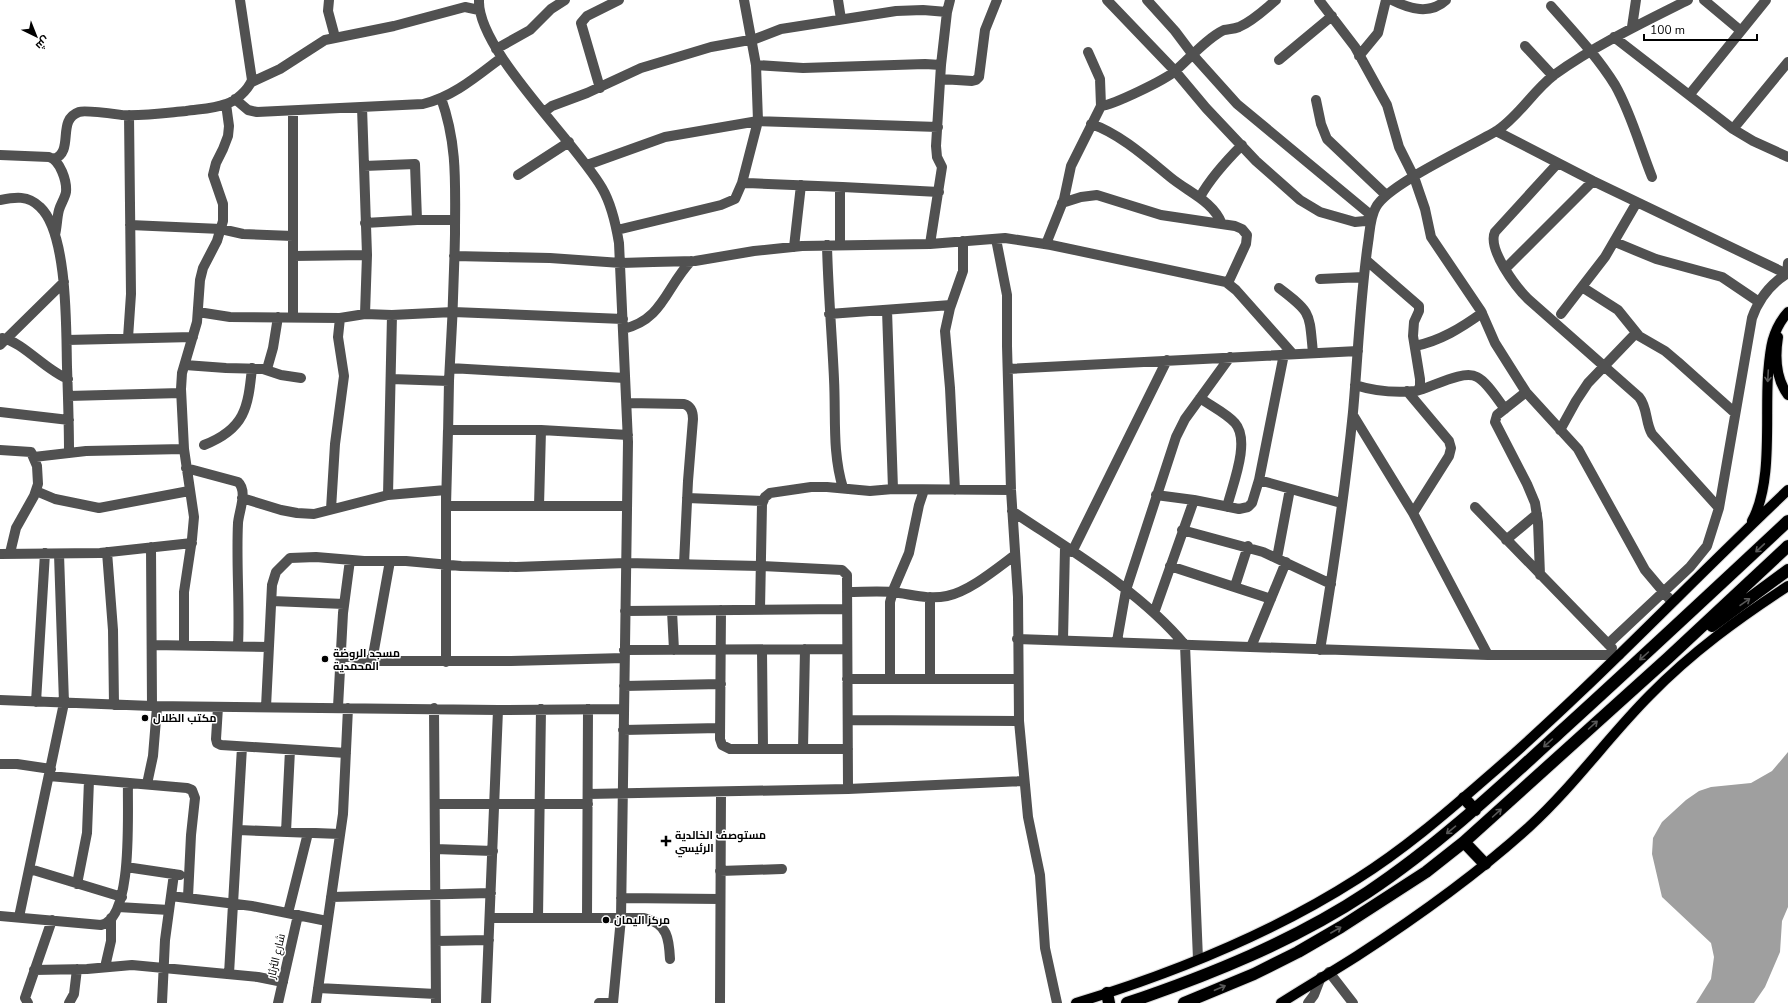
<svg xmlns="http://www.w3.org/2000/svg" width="1788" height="1003" font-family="'Nunito Sans',Cairo,sans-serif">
<rect width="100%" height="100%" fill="#fff"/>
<path fill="#9f9f9f" d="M 1788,752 L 1788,907 L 1782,921 L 1780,952 L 1765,987 L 1754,1003 L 1696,1003 L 1711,979 L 1714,957 L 1711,943 L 1662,897 L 1652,854 L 1653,838 L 1662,822 L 1686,800 L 1699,791 L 1711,787 L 1751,783 L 1772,771 Z"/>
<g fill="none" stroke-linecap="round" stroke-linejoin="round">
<g stroke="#dbdbdb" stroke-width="12">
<path id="major" d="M 1778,337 C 1775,356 1776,379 1788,395
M 1752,521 C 1773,483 1765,419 1768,375 C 1770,351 1771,331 1788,312
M 1076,1003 C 1174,973 1271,934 1357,879 C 1403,850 1444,815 1484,780 C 1590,689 1686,586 1788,490
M 1281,1003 C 1306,987 1332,972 1357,956 C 1417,917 1476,875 1529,827 C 1574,786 1608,737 1650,695 C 1692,652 1739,618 1788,586"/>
</g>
<g stroke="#dbdbdb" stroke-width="14">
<path id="highway" d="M 1712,626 L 1788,570
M 1464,798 L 1475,810
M 1464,842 L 1485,864
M 1107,993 L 1109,1003
M 1127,1003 C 1210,975 1294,941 1368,892 C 1437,846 1498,789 1559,733 C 1636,663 1712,592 1788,521
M 1184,1003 L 1254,974 L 1298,952 L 1341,927 L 1426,872 L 1464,842 L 1668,658 L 1788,546"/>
</g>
<path stroke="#515151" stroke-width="10" d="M 329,0 L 328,11 L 335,37
M 479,0 C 477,50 575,141 602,188 C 612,205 616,225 619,243 L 628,442 L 621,918 L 613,1003
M 744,0 L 756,65 L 758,121 L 938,127
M 838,0 L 841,19
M 1107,0 L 1175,71 L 1206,108 L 1256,161 L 1300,200 L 1320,212 L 1355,222 L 1365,221 L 1372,216 L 1237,104 L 1193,55 L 1175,31 L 1147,0
M 1319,0 L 1355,47 L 1387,105 L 1399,147 L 1414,177 L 1425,209 L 1431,237 L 1481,311 L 1495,343 L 1526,392 L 1578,449 L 1645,570 L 1672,602
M 1392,0 C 1410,9 1430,15 1446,0
M 1704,0 L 1741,31
M 1551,6 C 1573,31 1597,56 1615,85 C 1631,113 1640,147 1652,177
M 1632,27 L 1636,0
M 1614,37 L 1733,129 L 1753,141 L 1788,157
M 1525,46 L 1553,76
M 496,49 L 530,30 L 551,9 L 565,0
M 1359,56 L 1378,33 L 1386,0
M 1279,60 L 1332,16
M 756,65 L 803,68 L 925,64 L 941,65
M 941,79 L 972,81 L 976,80 L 979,77 L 985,30 L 997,0
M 252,82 L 280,69 L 325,40 L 394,26 L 465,7 L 479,10
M 600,88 L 581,23 L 587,16 L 619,0
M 1690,94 L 1766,0
M 235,99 L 248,110 L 257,112 L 423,104 C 453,97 477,76 501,58
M 1316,100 L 1321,124 L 1327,139 L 1386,195
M 1101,106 C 1113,105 1165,80 1175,71 C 1189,59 1207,38 1224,30 C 1229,29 1234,29 1239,27 C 1253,21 1264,10 1276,0
M 362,107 L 367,255 L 365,314
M 293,111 L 293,317
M 544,112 L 552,106 L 587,93 L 641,68 L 711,47 L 755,39 L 781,29 L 896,11 L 923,10 L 947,12
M 1091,124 C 1119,133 1148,159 1170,177 C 1188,192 1213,201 1222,224
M 1733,129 L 1788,62
M 1496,131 L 1593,181 L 1787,274 L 1788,263
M 0,155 L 49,157 C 60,160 67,181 66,192 C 65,198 61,203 59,210 C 57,217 57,227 55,235
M 54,159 C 75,151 56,120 79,112 C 85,110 114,114 122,115 C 144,116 165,113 186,111 C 199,109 213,109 226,104 C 236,101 248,90 252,80 L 240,0
M 1558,163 L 1495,232 C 1487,249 1516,287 1528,299 L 1639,397 C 1648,408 1645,422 1652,434 L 1719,508
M 587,165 L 665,137 L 758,121 L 742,183 C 808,185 873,188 939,192
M 364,166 L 415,164 L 417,220
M 518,175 L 569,142
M 840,188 L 840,245
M 1200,197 C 1211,177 1226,161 1242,145
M 0,200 C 15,197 28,195 40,207 C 68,233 66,329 67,367 C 68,395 69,424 69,452
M 1062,203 L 1081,197 L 1097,195 L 1161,215 L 1235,226 L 1242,229 L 1247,235 L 1246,244 L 1228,283
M 365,223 L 417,220 L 455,220
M 130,225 L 221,229 L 243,234 L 293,236
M 617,230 L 721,205 L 735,199 L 742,183
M 996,239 L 1007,295 L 1007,346 L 1011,490 L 1018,597 L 1019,721 L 1028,817 L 1040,875 L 1045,948 L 1057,1003
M 1615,242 L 1656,259 L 1722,277 L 1759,302
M 930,244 L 942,167 L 937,157 L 936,146 L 941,65 L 947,12 L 950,0
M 1046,244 L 1064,199 L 1071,166 L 1101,106 L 1100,79 L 1088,52
M 827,245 C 828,290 832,335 834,379 C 836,417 832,452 843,488
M 794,247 L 801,185
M 293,256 L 367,255
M 454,256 L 550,258 L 621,263 L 653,262 L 695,261 L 754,251 L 802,246 L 930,244 L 1005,238 L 1051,245 L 1226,282 L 1236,290 L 1292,353
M 1366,260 L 1419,306 L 1419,311 L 1414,322 L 1413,336 L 1420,379 L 1420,386 L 1418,390
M 1505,269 L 1593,181
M 1320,279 L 1364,277
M 1582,287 L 1618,310 L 1639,336 L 1665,351 L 1678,362 L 1735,413
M 1279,288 C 1312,313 1309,312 1313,353
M 887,310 L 893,489
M 198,312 L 230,317 L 340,318 L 365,314 L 392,315 L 453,312 L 623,319
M 829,314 L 951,305
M 1561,314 L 1605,257 L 1637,202
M 623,329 C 663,320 666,287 691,261
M 2,338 C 23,342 45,370 68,379
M 128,338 L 131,294 L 129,115
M 67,340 L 193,337
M 0,345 L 64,282
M 1415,346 C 1440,341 1461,328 1482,313
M 185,365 L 226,368 L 263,369 L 281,375 L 301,378
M 450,368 L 625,378
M 267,369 L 273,348 L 278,317
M 1008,369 L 1358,351
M 391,379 L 449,381 C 452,332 454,283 455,234 C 455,186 458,145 441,98
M 1355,385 C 1374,391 1396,393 1416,391 C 1431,388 1463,369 1477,377 C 1486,381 1498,400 1505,409
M 1407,391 L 1449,441 L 1451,448 L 1449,456 L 1413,513
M 1526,392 L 1497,415 L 1495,422 L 1527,484 L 1535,503 L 1538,522 L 1540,575
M 68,396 L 181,393
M 1200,398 C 1211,406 1226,413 1235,423 C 1251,441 1232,486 1227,507
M 627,403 L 684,404 C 691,406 693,412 693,419 L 688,481 L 684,564
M 0,412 L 69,420
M 1353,415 L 1413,513 L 1488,655
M 1560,430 L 1576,401 L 1588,383 L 1636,333
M 448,435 L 449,381
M 204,445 C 245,429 248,408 252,368
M 0,450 L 31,452 L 37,466 L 38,484 L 34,496 L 16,528 L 10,553
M 34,457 L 86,451 L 184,449
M 186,468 L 238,482 C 248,491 239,511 238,523 C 236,564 240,605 238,646
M 1259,480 L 1341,503
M 955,490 L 950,388 L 945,331 L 950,308 L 963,271 L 963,241
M 36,491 L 55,499 L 99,508 L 189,491
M 388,495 L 446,490 L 446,662
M 1156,495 L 1194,500 L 1239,509 L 1248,507 L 1252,503 L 1259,480 L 1284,354
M 242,498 L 281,510 L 297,513 L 314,514 L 388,495 L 392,315
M 687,498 L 763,501
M 539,506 L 541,430
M 627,506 L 446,506 L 448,430 L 541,430 L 628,435
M 1475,507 L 1612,648
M 331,509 L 335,444 L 344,376 L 338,337 L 340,318
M 1012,511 C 1070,550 1140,591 1185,645 L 1198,959
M 1182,530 L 1263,552 L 1331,584
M 1506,540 L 1537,514
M 151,547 L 152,706
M 107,552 L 113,630 L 114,705
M 1072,552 L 1167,360
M 0,554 L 100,553 L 192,543
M 1277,558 L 1290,489
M 1170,566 L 1271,599
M 1235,586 L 1248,546
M 847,592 C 862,592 878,591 892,592 C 911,594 928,600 947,596 C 970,591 996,569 1015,555
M 930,597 L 930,679
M 272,601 L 344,604
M 721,610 L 720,739 L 722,745 L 730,749 L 848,749
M 760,610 L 762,504 L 765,497 L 770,493 L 811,487 L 827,487 L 870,491 L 893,489 L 1011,490
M 625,611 L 847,609
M 672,611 L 674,650
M 1154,613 L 1194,500
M 1017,639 L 1488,655 L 1619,655
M 1063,640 L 1065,547
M 1117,641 L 1126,590 L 1176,437 L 1185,419 L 1230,357
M 1608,644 L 1690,567 L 1707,546 L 1719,508 L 1752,318 C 1759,298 1770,284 1788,273
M 152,645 L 269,647
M 184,645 L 184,592 L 192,539 L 194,517 L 184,449 L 181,389 L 182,373 L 197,322 L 200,280 L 203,268 L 217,241 L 223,221 L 223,204 L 213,175 L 216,163 L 223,149 L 228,136 L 229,126 L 226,104
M 1251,647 L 1286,562
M 624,650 L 847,649
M 762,650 L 763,749
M 1320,650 C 1333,572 1345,492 1353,412 C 1358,356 1360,299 1368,243 C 1370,231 1370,217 1376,207 C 1388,184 1472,146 1498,130 C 1520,115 1533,91 1554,75 C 1596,45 1642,23 1688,0
M 340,655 L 372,661 L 511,661 L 624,658
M 372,661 L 390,561
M 847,679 L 1018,679
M 890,679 L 890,602 L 894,588 L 909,553 L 919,505 L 924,490
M 624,686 L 721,684
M 0,700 L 152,706 L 498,710 L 623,709
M 36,702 L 45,553
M 218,707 L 216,739 L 217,743 L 221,745 L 346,753
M 266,707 L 272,585 L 276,572 L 290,558 L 316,557 L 364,561 L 406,561 L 461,566 L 516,567 L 626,563 L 760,566 L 842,570 L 847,575 L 848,789
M 338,707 L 343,613 L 350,560
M 434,708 L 436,1003
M 848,720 L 1019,721
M 623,730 L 720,728
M 803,749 L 805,649
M 0,764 L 17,764 L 51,769
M 49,776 L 187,788 L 192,790 L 195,798 L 191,835 L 188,897
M 147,784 L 153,756 L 157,707
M 588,794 L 848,789 L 1024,781
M 435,804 L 588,804
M 238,830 L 340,834
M 286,832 L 290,750
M 435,849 L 493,851
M 126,867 L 180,875
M 30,869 L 122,897
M 720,871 L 782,869
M 77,884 L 87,833 L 89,780
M 171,896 L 252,906 L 327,921
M 331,897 L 491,893
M 621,898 L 720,899
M 118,907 L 169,910
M 288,913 L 308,833
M 0,916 L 101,925 C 134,919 127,809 128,783
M 19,917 L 64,703 L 59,554
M 490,918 L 644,918 C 668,924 669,939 670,959
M 538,918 L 541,709
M 587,918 L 588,709
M 436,941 L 489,940
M 105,967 L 111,941 L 111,918
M 34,970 L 87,969 L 132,965 L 258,977 L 283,982
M 1329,972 L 1353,1003
M 229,974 L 242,747
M 318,988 L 436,994
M 28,1003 L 25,998 L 52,920
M 69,1003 L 74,994 L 77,969
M 162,1003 L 165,940 L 174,874
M 278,1003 L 298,915
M 316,1003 L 343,814 L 348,708
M 486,1003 L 498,710
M 599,1003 L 613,1003
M 720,1003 L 721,792
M 1308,1003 L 1314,995 L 1321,977"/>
<use href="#major" stroke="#000" stroke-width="10"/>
<use href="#highway" stroke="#000" stroke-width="12"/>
</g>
<defs><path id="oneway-shaft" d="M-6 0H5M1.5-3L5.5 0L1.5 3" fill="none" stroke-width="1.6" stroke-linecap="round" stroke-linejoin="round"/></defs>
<g stroke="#595959">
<use href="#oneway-shaft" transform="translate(1768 376) rotate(93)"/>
<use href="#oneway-shaft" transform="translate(1760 548) rotate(137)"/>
<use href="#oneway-shaft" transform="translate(1745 602) rotate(-35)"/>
<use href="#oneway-shaft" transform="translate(1644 656) rotate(138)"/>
<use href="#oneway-shaft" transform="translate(1593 725) rotate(-42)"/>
<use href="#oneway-shaft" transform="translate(1548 743) rotate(138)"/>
<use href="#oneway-shaft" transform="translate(1497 813) rotate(-42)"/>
<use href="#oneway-shaft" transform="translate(1451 830) rotate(140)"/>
<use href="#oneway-shaft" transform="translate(1336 930) rotate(-30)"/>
<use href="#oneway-shaft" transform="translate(1220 988) rotate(-23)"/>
</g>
<g fill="#000" stroke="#fff" stroke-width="1.5">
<circle cx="325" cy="659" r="4"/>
<circle cx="145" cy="718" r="4"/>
<path d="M664 835h4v4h4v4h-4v4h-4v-4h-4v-4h4z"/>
<circle cx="606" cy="920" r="4"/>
</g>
<g text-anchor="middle" stroke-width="3" stroke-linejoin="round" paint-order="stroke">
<g font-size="11" font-weight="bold" fill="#000" stroke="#fff" text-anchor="start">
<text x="333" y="657">مسجد الروضة<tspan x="333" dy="13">المحمدية</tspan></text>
<text x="153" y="722">مكتب الظلال</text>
<text x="675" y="839">مستوصف الخالدية<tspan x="675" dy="13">الرئيسي</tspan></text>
<text x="614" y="924">مركز اليمان</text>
</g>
<g font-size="11" fill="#000" stroke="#fff">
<text transform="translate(276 956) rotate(-77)" y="4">شارع الثرثار</text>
</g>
</g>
<g transform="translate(36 36) rotate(137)" stroke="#ffffff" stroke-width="3" paint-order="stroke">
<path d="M0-3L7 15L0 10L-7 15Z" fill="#000000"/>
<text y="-6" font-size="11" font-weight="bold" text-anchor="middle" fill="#000000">ش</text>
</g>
<path d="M1644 34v6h113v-6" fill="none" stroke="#000000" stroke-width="2"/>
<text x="1650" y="34" font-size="12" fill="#000000" stroke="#ffffff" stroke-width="3" paint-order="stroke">100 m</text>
</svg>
